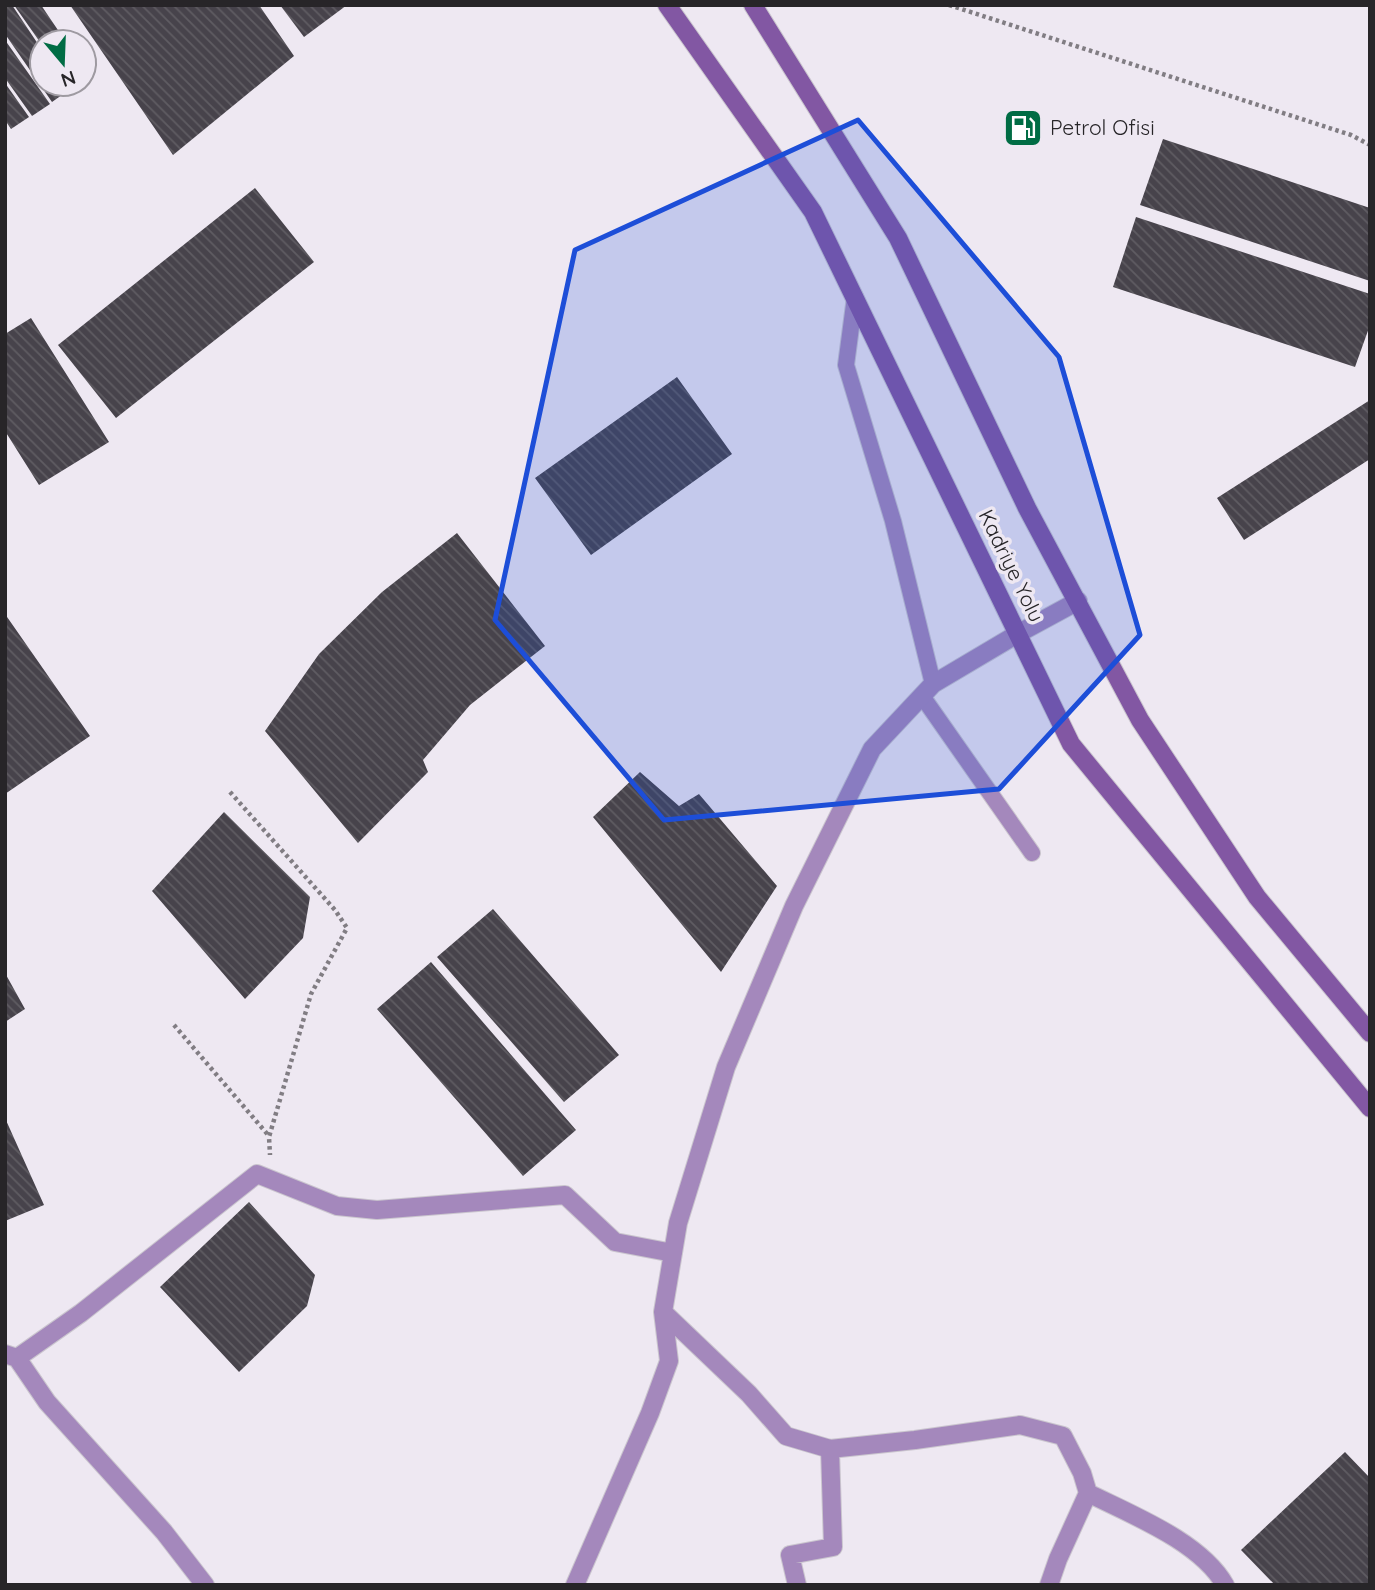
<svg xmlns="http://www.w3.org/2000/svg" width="1375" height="1590" font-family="Quicksand,sans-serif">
<defs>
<pattern id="building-back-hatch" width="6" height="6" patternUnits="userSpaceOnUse" patternTransform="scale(1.75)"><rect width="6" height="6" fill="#47434b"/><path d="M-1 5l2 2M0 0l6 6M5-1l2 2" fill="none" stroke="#5f5c62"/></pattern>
</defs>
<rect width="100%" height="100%" fill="#eee8f2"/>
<path fill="url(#building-back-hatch)" d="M 5,5 L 12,5 L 42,50 L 42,84 L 66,84 L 69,90 L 52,102 L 5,34 Z
M 14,5 L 41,5 L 66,42 L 42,42 L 42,45 Z
M 70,5 L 259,5 L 294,56 L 173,155 Z
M 280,5 L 347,5 L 304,37 Z
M 5,40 L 50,104 L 32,116 L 5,78 Z
M 5,83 L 29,117 L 11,129 L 5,120 Z
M 1163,139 L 1370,208 L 1370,281 L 1140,205 Z
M 255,188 L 314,262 L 116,418 L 58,345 Z
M 1136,217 L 1370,294 L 1370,325 L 1355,367 L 1113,287 Z
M 31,318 L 109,442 L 39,485 L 5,431 L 5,334 Z
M 677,377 L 732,454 L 591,555 L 535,478 Z
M 1370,400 L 1370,459 L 1244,540 L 1217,498 Z
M 457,533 L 545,646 L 470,705 L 423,760 L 428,772 L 358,843 L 265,731 L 319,654 L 382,592 Z
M 5,614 L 90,736 L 5,794 Z
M 640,772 L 679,806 L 699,794 L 777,886 L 721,972 L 593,817 Z
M 224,812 L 310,897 L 303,938 L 245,999 L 152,891 Z
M 493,909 L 619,1055 L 564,1102 L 437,957 Z
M 431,962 L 576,1130 L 523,1176 L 377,1009 Z
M 5,973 L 25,1009 L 5,1022 Z
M 5,1118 L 44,1205 L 5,1221 Z
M 249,1202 L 315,1275 L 307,1306 L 239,1372 L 160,1287 Z
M 1345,1452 L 1370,1478 L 1370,1585 L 1275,1585 L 1241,1550 Z"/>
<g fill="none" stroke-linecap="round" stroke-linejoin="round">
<g stroke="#cac5ce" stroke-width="18">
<path id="service" d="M 855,297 L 846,365 L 893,521 L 933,684
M 922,696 L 1032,853"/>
</g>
<g stroke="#cac5ce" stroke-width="20">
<path id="minor" d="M 663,1312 L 749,1394 L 786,1436 L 830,1449 L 915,1440 L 1020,1425 L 1063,1436 L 1082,1473 L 1088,1493 C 1132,1515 1201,1542 1225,1585
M 5,1354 L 17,1358 L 81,1313 L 257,1174 L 337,1206 L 377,1210 L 565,1195 L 615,1242 L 673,1253
M 17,1358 L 47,1402 L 164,1532 L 205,1585
M 575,1585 L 650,1413 L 669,1361 L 663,1312 L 678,1223 L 726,1067 L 794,906 L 872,749 L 933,684 L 1019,633 L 1078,601
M 797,1585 L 790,1555 L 833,1547 L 830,1449
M 1049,1585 L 1058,1559 L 1088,1493"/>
</g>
<g stroke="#cac5ce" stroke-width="20">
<path id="secondary" d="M 667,5 L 813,212 L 1071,744 L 1370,1108
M 753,5 L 898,238 L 1027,508 L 1140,720 L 1257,897 L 1370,1033"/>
</g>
<path stroke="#817d83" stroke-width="4.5" stroke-dasharray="3.5 3.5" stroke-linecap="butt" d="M 949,5 L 1351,135 L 1370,145
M 230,792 L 335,910 L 347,928 L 311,994 L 269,1137 L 270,1155
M 174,1025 L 269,1136"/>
<use href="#service" stroke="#a488bc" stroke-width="16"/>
<use href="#minor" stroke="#a488bc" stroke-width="18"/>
<use href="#secondary" stroke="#8257a3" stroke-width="18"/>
</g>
<path fill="#1d4ed8" fill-opacity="0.2" stroke="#1d4ed8" stroke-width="5" stroke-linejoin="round" d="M 858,120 L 1059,357 L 1140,635 L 999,789 L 664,820 L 495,620 L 575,250 Z"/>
<defs>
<g id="fuel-square" transform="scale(2.0125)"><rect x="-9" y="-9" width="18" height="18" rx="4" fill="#006c44" stroke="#eee8f2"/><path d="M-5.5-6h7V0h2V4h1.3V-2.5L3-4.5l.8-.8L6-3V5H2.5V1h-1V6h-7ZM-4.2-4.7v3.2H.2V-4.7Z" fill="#fff"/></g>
</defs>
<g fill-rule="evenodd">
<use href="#fuel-square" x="1023" y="128"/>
</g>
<g text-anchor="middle" stroke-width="7" stroke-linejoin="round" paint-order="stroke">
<g font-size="21" fill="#272528" stroke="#eee8f2" text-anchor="start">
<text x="1050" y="135">Petrol Ofisi</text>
</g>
<g font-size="21" fill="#272528" stroke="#eee8f2">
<text transform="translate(1011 566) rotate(64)" y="7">Kadriye Yolu</text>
</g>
</g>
<rect width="1375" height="1590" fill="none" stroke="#272528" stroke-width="14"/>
<g transform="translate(63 63) rotate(161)"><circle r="33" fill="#eee8f2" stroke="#9e9aa1" stroke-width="2"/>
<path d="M0-5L12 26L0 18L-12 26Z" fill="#006c44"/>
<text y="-10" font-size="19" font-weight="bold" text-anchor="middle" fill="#272528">N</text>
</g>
</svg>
